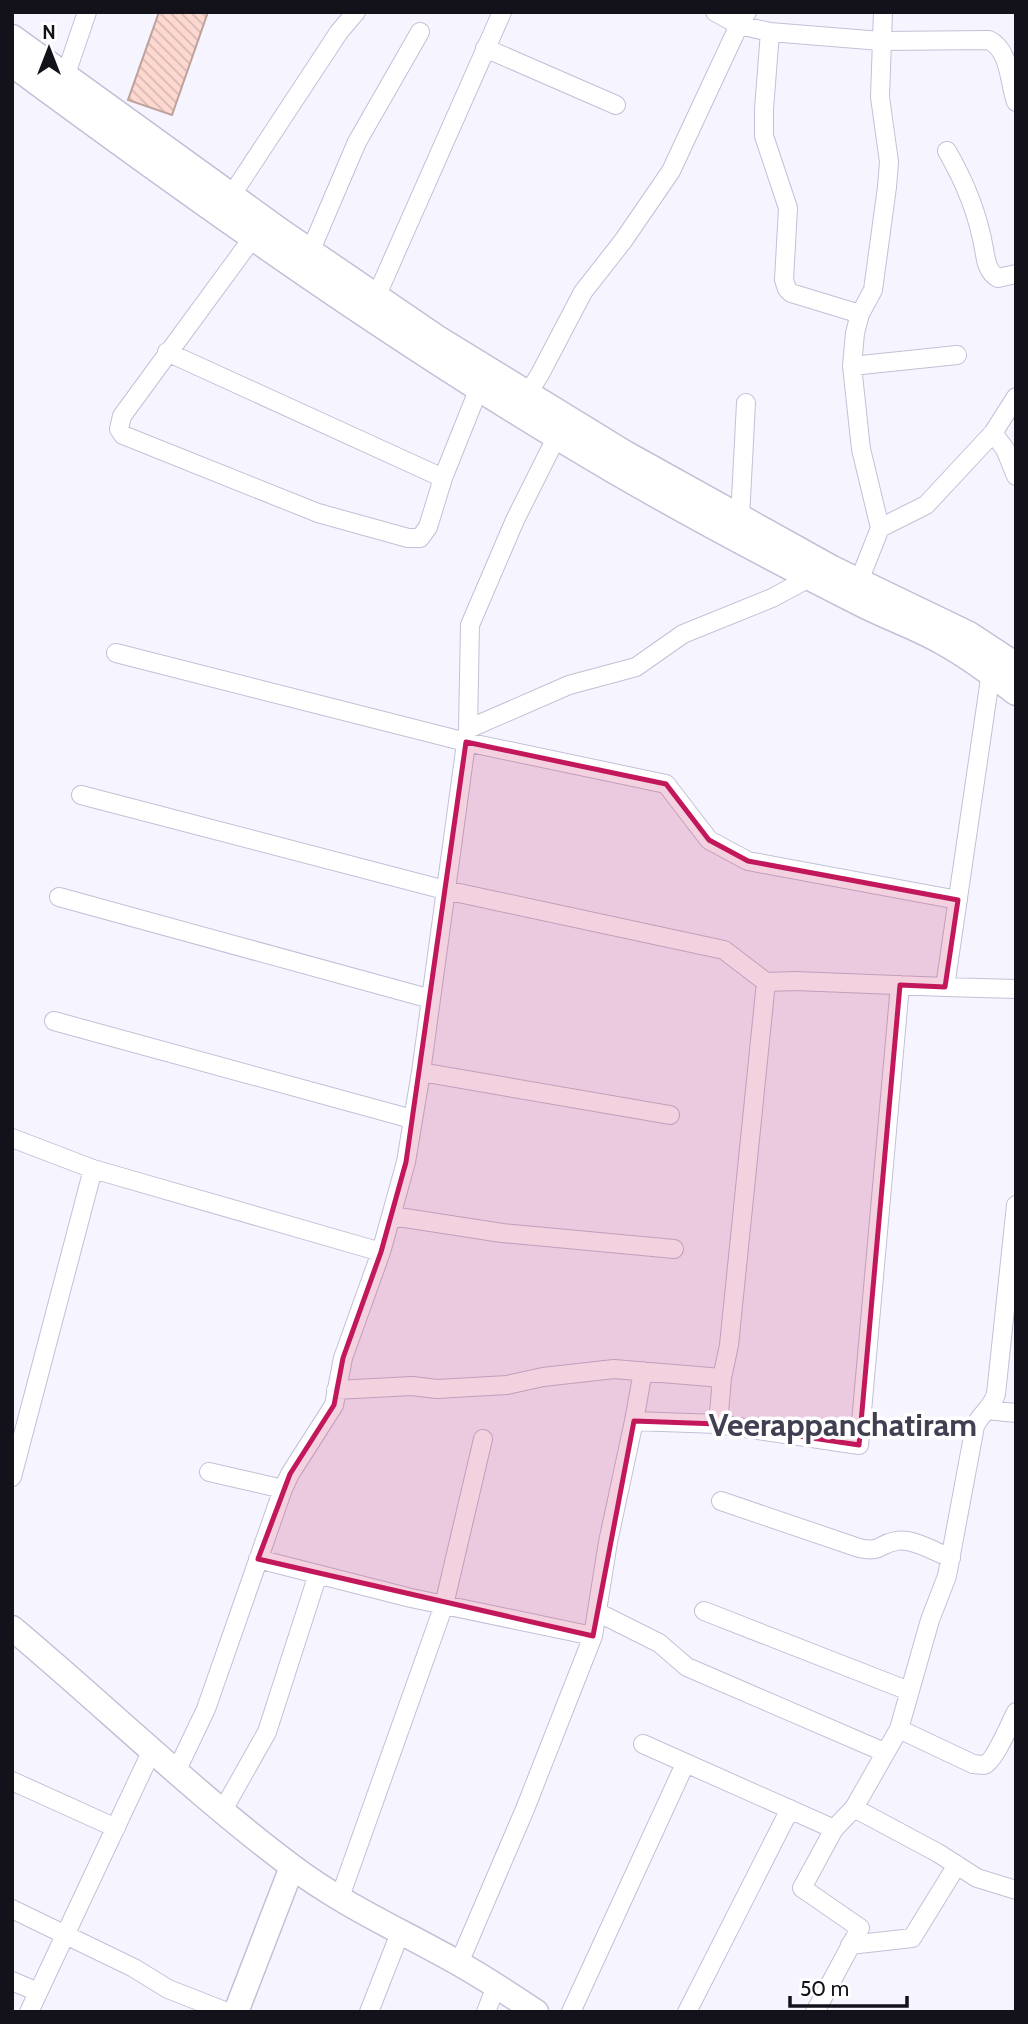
<svg xmlns="http://www.w3.org/2000/svg" width="1028" height="2024" font-family="Cabin,sans-serif">
<defs>
<pattern id="building-back-hatch" width="6" height="6" patternUnits="userSpaceOnUse" patternTransform="scale(1.75)"><rect width="6" height="6" fill="#fcd8d0"/><path d="M-1 5l2 2M0 0l6 6M5-1l2 2" fill="none" stroke="#d7b8b2"/></pattern>
</defs>
<rect width="100%" height="100%" fill="#f6f5ff"/>
<path fill="url(#building-back-hatch)" stroke="#bda29c" stroke-width="2" d="M 159,12 L 208,12 L 172,115 L 128,100 Z"/>
<g fill="none" stroke-linecap="round" stroke-linejoin="round">
<g stroke="#c2c0d7" stroke-width="20">
<path id="street" d="M 715,12 L 739,25 L 770,32 L 881,41 L 989,40 C 1010,50 1009,82 1016,102
M 770,32 L 764,109 L 764,136 L 788,208 L 784,280 L 787,289 L 791,293 L 860,314
M 485,48 L 616,105
M 65,77 L 87,12
M 947,151 C 965,182 978,214 984,249 C 986,260 987,272 998,278 L 1016,274
M 231,196 L 339,32 L 356,12
M 254,236 L 122,416 L 119,429 L 123,435 L 318,513 L 408,538 L 420,538 L 428,527 L 443,478 L 479,388
M 310,252 L 357,142 L 420,32
M 376,297 L 502,12
M 167,352 L 443,478
M 852,366 L 957,355
M 522,403 L 540,374 L 583,292 L 623,241 L 671,171 L 739,25 L 747,12
M 993,433 L 1005,449 L 1016,476
M 740,518 L 746,403
M 880,528 L 861,449 L 852,366 L 855,333 L 860,314 L 873,290 L 887,187 L 889,162 L 880,97 L 883,12
M 859,581 L 880,528 L 926,505 L 993,433 L 1016,397
M 116,653 L 466,742 L 666,784 L 709,840 L 748,861 L 958,900
M 468,729 L 569,685 L 636,667 L 683,634 L 772,598 L 811,577
M 81,795 L 445,890 L 724,950 L 766,982
M 59,897 L 431,999
M 945,987 L 1016,989
M 54,1021 L 412,1119
M 421,1072 L 670,1115
M 12,1138 L 93,1169
M 392,1216 L 502,1233 L 674,1249
M 336,1390 L 412,1386 L 437,1389 L 507,1385 L 543,1377 L 614,1369 L 722,1378
M 987,1410 L 1016,1413
M 634,1421 L 643,1371
M 718,1424 L 859,1445 L 900,985
M 209,1472 L 283,1489
M 12,1477 L 93,1169 L 381,1252
M 721,1501 L 859,1548 C 882,1553 878,1544 896,1541 C 913,1538 935,1552 951,1558
M 258,1559 L 411,1598 L 593,1636
M 704,1611 L 909,1691
M 597,1612 L 659,1643 L 687,1667 L 884,1752
M 899,1729 L 973,1764 C 976,1764 982,1765 984,1765 C 994,1762 1011,1722 1016,1712
M 643,1744 L 834,1829
M 176,1772 L 206,1709 L 283,1489 L 290,1474 L 334,1405 L 343,1358 L 381,1252 L 406,1162 L 421,1072 L 468,729 L 470,625 L 515,520 L 557,436
M 12,1781 L 116,1828
M 854,1808 L 938,1853 L 977,1878 L 1016,1890
M 223,1810 L 267,1732 L 318,1574
M 340,1897 L 444,1605 L 483,1439
M 12,1909 L 134,1968 L 168,1989 L 227,2012
M 850,1945 L 912,1938 L 957,1865
M 459,1963 L 525,1809 L 593,1636 L 608,1542 L 634,1421 L 718,1424 L 722,1378 L 729,1345 L 766,982 L 795,981 L 945,987 L 991,672
M 12,1981 L 38,1992
M 29,2012 L 152,1750
M 369,2012 L 400,1933
M 486,2012 L 496,1986
M 571,2012 L 685,1764
M 687,2012 L 790,1809
M 815,2012 L 860,1928 L 802,1888 L 834,1829 L 854,1808 L 899,1729 L 930,1620 L 947,1576 L 975,1426 C 981,1413 992,1408 996,1394 L 1016,1205"/>
</g>
<g stroke="#c2c0d7" stroke-width="27">
<path id="secondary" d="M 12,1628 C 105,1706 193,1792 290,1865 C 342,1905 404,1932 460,1964 C 486,1979 511,1995 536,2012
M 236,2012 L 292,1867"/>
</g>
<g stroke="#c2c0d7" stroke-width="29">
<path id="primary" d="M 12,38 L 282,233 L 436,338 L 625,454 L 832,569 L 969,635 L 1016,666
M 12,63 C 207,207 405,348 614,470 C 695,517 778,561 861,603 C 888,617 916,626 942,641 C 969,656 992,673 1016,692"/>
</g>
<use href="#street" stroke="#fff" stroke-width="18"/>
<use href="#secondary" stroke="#fff" stroke-width="24"/>
<use href="#primary" stroke="#fff" stroke-width="26"/>
</g>
<path fill="#c2185b" fill-opacity="0.2" stroke="#c2185b" stroke-width="5" stroke-linejoin="round" d="M 466,742 L 666,784 L 709,840 L 748,861 L 958,900 L 945,987 L 900,985 L 859,1445 L 718,1424 L 634,1421 L 593,1636 L 258,1559 L 290,1474 L 334,1405 L 343,1358 L 381,1252 L 406,1162 Z"/>
<g text-anchor="middle" stroke-width="7" stroke-linejoin="round" paint-order="stroke">
<g font-size="32" font-weight="bold" fill="#413f52" stroke="#fff">
<text x="843" y="1436">Veerappanchatiram</text>
</g>
</g>
<rect width="1028" height="2024" fill="none" stroke="#13121a" stroke-width="28"/>
<g transform="translate(49 49)" stroke="#ffffff" stroke-width="5" paint-order="stroke">
<path d="M0-5L12 26L0 18L-12 26Z" fill="#13121a"/>
<text y="-10" font-size="19" font-weight="bold" text-anchor="middle" fill="#13121a">N</text>
</g>
<path d="M790 1996v10h117v-10" fill="none" stroke="#13121a" stroke-width="3.5"/>
<text x="800" y="1996" font-size="21" fill="#13121a" stroke="#ffffff" stroke-width="5" paint-order="stroke">50 m</text>
</svg>
